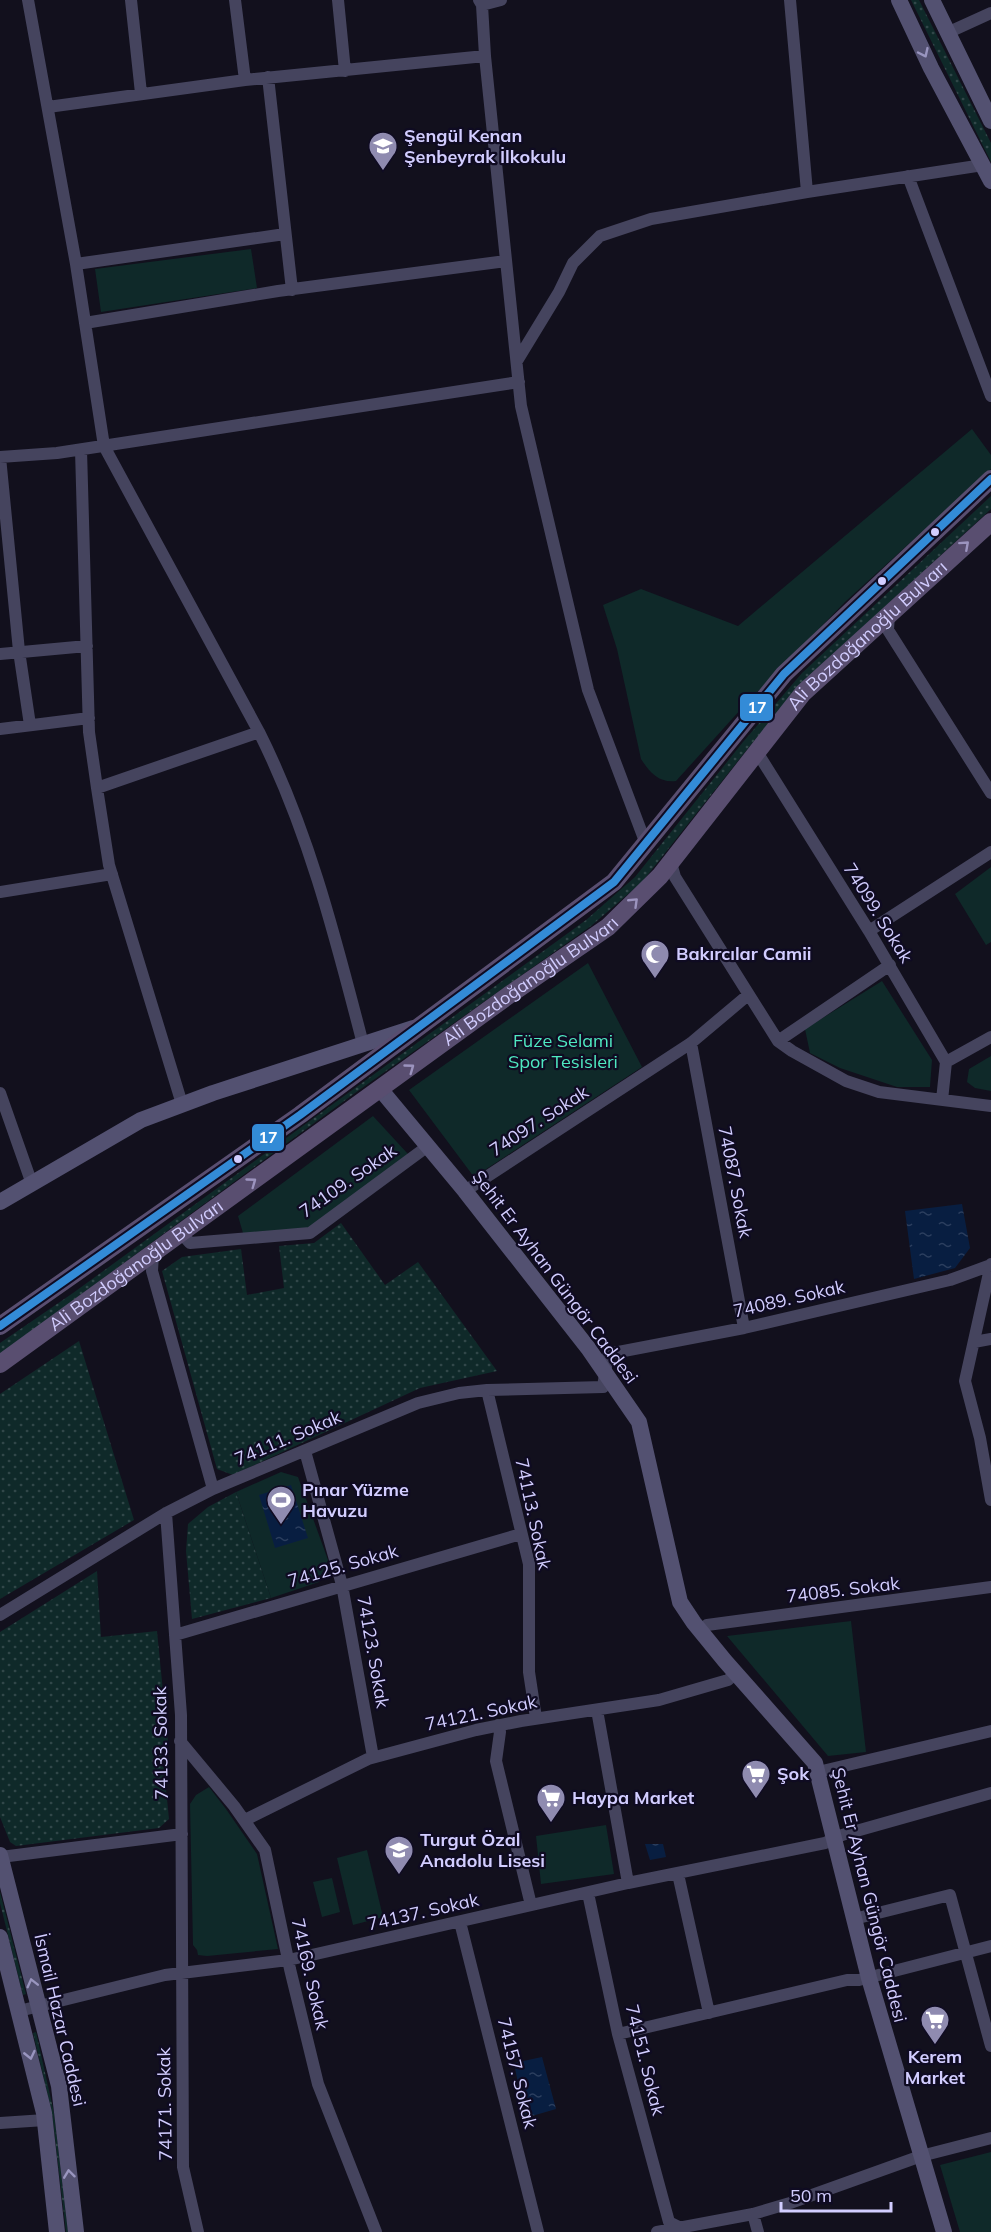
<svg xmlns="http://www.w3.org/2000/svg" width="991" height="2232" font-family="Mulish,sans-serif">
<defs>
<pattern id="grass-dots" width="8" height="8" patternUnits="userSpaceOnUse" patternTransform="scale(1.5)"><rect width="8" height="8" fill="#0f2929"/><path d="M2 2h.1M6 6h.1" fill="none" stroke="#314749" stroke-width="1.8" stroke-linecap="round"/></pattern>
<pattern id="water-ripples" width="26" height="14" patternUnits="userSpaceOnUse" patternTransform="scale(1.5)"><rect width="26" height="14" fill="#081e41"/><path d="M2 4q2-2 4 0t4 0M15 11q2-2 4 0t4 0" fill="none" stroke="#2b3e5e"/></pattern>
</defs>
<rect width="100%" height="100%" fill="#12101d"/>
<path fill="url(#grass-dots)" d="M 911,0 L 919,0 L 991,143 L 991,162 Z
M 991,496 L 991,509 L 807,678 L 749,747 L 642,882 L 591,926 L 355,1093 L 0,1354 L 0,1343 L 73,1293 L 586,920 L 635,877 L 743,742 L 802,673 Z
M 341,1223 L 385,1285 L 418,1262 L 497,1371 L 420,1388 L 233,1475 L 217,1469 L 162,1271 L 182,1257 L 241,1249 L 247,1295 L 284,1288 L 279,1246 L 314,1243 Z
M 79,1341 L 134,1520 L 0,1599 L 0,1394 Z
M 236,1492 L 271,1598 L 192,1619 L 186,1551 L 188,1524 L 208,1507 Z
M 97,1571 L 101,1637 L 157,1631 L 168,1742 L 162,1749 L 169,1819 L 159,1828 L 16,1846 L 10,1842 L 0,1817 L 0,1632 Z
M 0,1892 L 26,1994 L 23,1995 L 0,1903 Z
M 36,2032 L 54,2113 L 68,2232 L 66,2232 L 52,2113 L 33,2033 Z"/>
<path fill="#0f2929" d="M 251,249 L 257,288 L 101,312 L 95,269 Z
M 972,429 L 991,455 L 991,469 L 845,602 L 742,708 L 676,781 C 659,783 650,773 641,759 L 617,649 L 603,605 L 641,589 L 738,626 Z
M 991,867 L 991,942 L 986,945 L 955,894 Z
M 588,963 L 642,1067 L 474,1177 L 409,1090 Z
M 882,981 L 932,1060 L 930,1087 L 897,1087 L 840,1068 L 810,1053 L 805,1029 Z
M 991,1056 L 991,1091 L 975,1088 L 967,1082 L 969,1069 Z
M 373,1116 L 408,1154 L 307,1230 L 243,1233 L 238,1216 Z
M 281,1472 L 298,1477 L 328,1560 L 319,1582 L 271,1598 L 236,1492 Z
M 851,1621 L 866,1752 L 828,1756 L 727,1636 Z
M 209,1787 L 226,1809 L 257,1854 L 278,1949 L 207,1956 L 198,1955 L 197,1950 L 193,1945 L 190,1804 L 196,1795 Z
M 606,1825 L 614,1874 L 541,1884 L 536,1836 Z
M 367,1850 L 383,1917 L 353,1925 L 337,1858 Z
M 332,1878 L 340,1912 L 322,1917 L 313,1882 Z
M 991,2152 L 991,2232 L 960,2232 L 940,2165 Z"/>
<path fill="url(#water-ripples)" d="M 962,1204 L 970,1248 L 955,1268 L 914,1279 L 905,1211 Z
M 291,1485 L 308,1538 L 275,1548 L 259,1495 Z
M 645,1844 L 663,1844 L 666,1857 L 650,1860 Z
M 542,2057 L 556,2109 L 525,2118 L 514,2063 Z"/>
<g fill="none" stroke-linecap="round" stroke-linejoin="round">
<path stroke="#45445e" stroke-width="12" d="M 28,0 L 76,264 L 104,446 L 259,732 C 309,832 335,936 363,1044
M 131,0 L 141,93
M 235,0 L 245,80 L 485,56
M 338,0 L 345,71
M 479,0 L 482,5 L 485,56 L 521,406 L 588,690 L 646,844
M 790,0 L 807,192
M 482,5 L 501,0
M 947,33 L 991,13
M 268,77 L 292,290
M 48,107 L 245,80
M 908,176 L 991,396
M 76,264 L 285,234
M 85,323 L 278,291 L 506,261
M 517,361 L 559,292 L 573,263 L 600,236 L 651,219 L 807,192 L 983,165
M 81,450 L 89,732 L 97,788 L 109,865 L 182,1104
M 0,457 L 57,453 L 519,382
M 0,457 L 19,651 L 30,725
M 889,614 L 888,630 L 991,793
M 0,654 L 87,646
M 0,729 L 89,718
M 757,752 L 869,931 L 946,1062 L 942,1100
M 97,788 L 259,732
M 671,863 L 675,877 L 778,1041 L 792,1051 L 846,1081 L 879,1092 L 991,1106
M 0,892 L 112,874
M 869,931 L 991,852
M 778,1041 L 890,965
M 691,1043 L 744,1328
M 946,1062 L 991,1037
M 0,1093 L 32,1184
M 465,1191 L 691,1043 L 748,995
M 181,1233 L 190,1243 L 310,1233 L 428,1146
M 153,1254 L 152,1271 L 213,1489
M 991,1264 L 965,1381 L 980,1438 L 991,1500
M 974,1342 L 991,1339
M 487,1390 L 529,1564 L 529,1672 L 536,1718
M 305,1451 L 342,1585 L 373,1757
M 166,1513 L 181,1715 L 183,2167 L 198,2232
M 0,1615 L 166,1513 L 213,1489 L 418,1403 L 459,1393 L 487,1390 L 603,1387 L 608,1354 L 744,1328 L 950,1280 L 991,1265
M 701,1631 L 707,1625 L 991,1587
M 175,1635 L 521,1534
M 597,1710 L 628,1883
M 498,1725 L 500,1732 L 496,1761 L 531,1905
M 180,1741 L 234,1806 L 265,1850 L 290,1969 L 318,2084 L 376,2232
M 818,1772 L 991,1731
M 245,1820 L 368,1759 L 476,1730 L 521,1721 L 659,1700 L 728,1680 L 735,1674
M 1,1857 L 182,1834
M 678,1874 L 709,2013
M 588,1893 L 618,2034 L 669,2222 L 681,2228 L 682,2232
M 854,1919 L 950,1895 L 991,2046
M 460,1922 L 538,2232
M 19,2011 L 165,1975 L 288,1960 L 316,1954 L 628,1883 L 825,1843 L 842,1835 L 991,1793
M 618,2034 L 847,1980 L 859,1980 L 991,1946
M 0,2123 L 45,2120
M 753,2214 L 758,2232
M 657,2232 L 753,2214 L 790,2203 L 921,2156 L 991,2138"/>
<path stroke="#535171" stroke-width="16" d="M 899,0 L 931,68 L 991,181
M 932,0 L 991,121
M 381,1090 L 465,1191 L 588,1348 L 639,1422 L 680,1602 L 694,1623 L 725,1661 L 815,1763 L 869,1978 L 944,2232
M 0,1202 L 141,1120 L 213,1093 L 413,1028
M 0,1855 L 59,2086 L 76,2232
M 0,1937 L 44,2113 L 57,2232"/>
<g stroke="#594e70" stroke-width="18">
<path d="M 0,1326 L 300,1115 L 614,882 L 784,674 L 991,479"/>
<path id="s1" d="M 0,1364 L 509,995 L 608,927 L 660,876 L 803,693 L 991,522"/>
</g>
<g stroke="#0f0b22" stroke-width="12">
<path id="bus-1" d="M 0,1326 L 300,1115 L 614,882 L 784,674 L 991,479"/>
</g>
<use href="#bus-1" stroke="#338bd7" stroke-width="8"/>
</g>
<defs><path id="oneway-chevron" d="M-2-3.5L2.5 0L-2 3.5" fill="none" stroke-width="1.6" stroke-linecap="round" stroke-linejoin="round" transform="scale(1.5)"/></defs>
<g stroke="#9995bf">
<use href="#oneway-chevron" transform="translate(924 53) rotate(65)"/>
<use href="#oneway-chevron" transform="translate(32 1983) rotate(-104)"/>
<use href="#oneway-chevron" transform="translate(30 2055) rotate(77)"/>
<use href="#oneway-chevron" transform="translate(69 2174) rotate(-97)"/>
</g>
<g stroke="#9c94bf">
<use href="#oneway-chevron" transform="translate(965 545) rotate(-42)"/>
<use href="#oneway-chevron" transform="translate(634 902) rotate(-44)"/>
<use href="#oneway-chevron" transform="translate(410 1068) rotate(-36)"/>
<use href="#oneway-chevron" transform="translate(252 1182) rotate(-36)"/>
</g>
<defs>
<g id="school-pin" transform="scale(1.5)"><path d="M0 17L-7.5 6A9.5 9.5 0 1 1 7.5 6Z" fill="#8f8bb0" stroke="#0f0b22"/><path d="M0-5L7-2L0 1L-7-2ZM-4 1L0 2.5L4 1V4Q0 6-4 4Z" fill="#fff"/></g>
<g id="mosque-pin" transform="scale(1.5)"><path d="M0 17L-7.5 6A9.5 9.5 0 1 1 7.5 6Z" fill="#8f8bb0" stroke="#0f0b22"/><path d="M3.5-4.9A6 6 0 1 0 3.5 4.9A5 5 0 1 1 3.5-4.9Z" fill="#fff"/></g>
<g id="stadium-pin" transform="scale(1.5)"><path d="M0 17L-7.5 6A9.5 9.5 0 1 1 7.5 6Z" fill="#8f8bb0" stroke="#0f0b22"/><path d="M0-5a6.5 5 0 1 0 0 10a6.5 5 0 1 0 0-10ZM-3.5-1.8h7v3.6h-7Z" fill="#fff"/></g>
<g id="supermarket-pin" transform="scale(1.5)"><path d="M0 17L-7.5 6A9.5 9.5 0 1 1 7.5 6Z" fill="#8f8bb0" stroke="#0f0b22"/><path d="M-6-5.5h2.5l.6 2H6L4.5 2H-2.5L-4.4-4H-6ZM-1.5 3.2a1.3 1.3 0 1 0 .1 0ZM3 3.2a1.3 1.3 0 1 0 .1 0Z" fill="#fff"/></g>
</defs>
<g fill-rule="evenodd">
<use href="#school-pin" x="383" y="146"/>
<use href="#mosque-pin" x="655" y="954"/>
<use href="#stadium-pin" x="281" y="1500"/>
<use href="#supermarket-pin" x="756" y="1774"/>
<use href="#supermarket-pin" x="551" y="1798"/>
<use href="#school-pin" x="399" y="1850"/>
<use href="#supermarket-pin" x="935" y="2020"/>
</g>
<g fill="#d2cdff" stroke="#0f0b22" stroke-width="2">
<circle cx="935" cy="532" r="5"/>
<circle cx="882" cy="581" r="5"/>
<circle cx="238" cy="1159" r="5"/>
</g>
<g text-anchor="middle" stroke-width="4.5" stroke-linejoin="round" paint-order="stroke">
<g font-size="18" font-weight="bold" fill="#d2cdff" stroke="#0f0b22" text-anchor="start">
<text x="404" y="142">Şengül Kenan<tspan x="404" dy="21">Şenbeyrak İlkokulu</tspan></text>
<text x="676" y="960">Bakırcılar Camii</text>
<text x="302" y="1496">Pınar Yüzme<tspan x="302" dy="21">Havuzu</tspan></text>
<text x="777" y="1780">Şok</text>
<text x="572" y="1804">Haypa Market</text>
<text x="420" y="1846">Turgut Özal<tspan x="420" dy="21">Anadolu Lisesi</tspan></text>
<text x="935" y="2063" text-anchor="middle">Kerem<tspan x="935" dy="21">Market</tspan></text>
</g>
<g font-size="18" fill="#d2cdff" stroke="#0f0b22">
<text dy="6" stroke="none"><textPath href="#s1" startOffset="1140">Ali Bozdoğanoğlu Bulvarı</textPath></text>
<text transform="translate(878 913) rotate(58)" y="6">74099. Sokak</text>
<text dy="6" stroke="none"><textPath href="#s1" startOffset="654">Ali Bozdoğanoğlu Bulvarı</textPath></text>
<text transform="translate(539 1121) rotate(-33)" y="6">74097. Sokak</text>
<text transform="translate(348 1181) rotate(-35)" y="6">74109. Sokak</text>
<text transform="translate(735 1182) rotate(79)" y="6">74087. Sokak</text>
<text dy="6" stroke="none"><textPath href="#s1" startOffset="168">Ali Bozdoğanoğlu Bulvarı</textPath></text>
<text transform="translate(555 1277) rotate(53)" y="6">Şehit Er Ayhan Güngör Caddesi</text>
<text transform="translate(789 1299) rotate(-13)" y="6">74089. Sokak</text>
<text transform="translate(288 1438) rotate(-23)" y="6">74111. Sokak</text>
<text transform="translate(533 1514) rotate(78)" y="6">74113. Sokak</text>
<text transform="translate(343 1566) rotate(-16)" y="6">74125. Sokak</text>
<text transform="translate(843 1590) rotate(-7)" y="6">74085. Sokak</text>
<text transform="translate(373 1652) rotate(80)" y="6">74123. Sokak</text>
<text transform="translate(481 1713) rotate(-12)" y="6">74121. Sokak</text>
<text transform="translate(161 1743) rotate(-91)" y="6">74133. Sokak</text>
<text transform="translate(869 1895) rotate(76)" y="6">Şehit Er Ayhan Güngör Caddesi</text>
<text transform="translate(423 1912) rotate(-13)" y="6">74137. Sokak</text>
<text transform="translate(310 1974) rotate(77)" y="6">74169. Sokak</text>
<text transform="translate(60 2020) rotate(77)" y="6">İsmail Hazar Caddesi</text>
<text transform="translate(645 2060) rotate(76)" y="6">74151. Sokak</text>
<text transform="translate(517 2073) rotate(76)" y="6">74157. Sokak</text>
<text transform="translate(165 2104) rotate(-91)" y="6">74171. Sokak</text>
</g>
<g font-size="18" fill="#4fe9c1" stroke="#0f0b22">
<text x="563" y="1047">Füze Selami<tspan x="563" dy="21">Spor Tesisleri</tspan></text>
</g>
</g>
<g stroke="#0f0b22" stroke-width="2">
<rect x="739" y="693" width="35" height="29" rx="6" fill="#338bd7"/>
<rect x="251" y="1123" width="34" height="29" rx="6" fill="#338bd7"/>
</g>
<g font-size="16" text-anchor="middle" font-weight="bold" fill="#fff">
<text x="757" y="713">17</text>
<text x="268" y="1143">17</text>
</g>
<path d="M781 2202v9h110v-9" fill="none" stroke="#d2cdff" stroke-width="3"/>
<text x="790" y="2202" font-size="18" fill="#d2cdff" stroke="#0f0b22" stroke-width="4.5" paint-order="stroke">50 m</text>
</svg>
